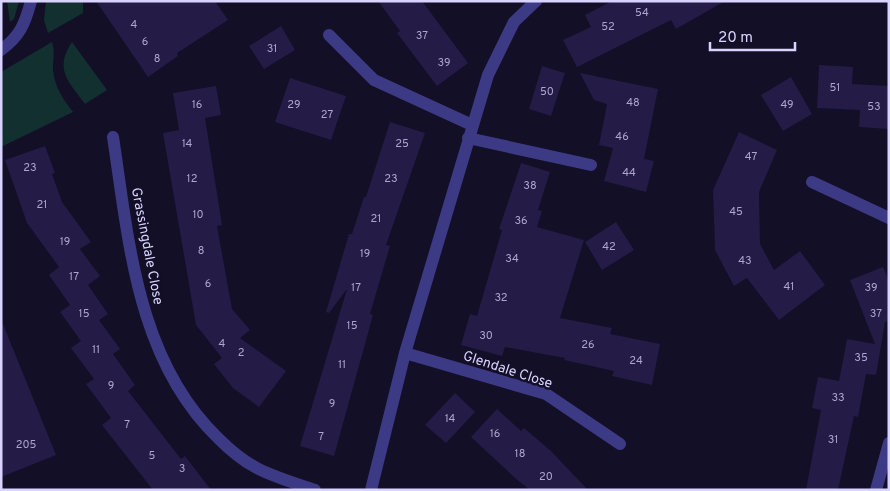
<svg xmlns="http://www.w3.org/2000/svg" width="890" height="491" font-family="Overpass,sans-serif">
<rect width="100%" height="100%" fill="#130f26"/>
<path fill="#12302f" d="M 7,1 L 19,1 L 14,19 L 10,22 Z
M 46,1 L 83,1 L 83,13 L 48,33 L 44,20 Z
M 52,42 C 55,52 53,59 53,69 C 54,86 63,99 73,112 L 1,147 L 1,72 Z
M 72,42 L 107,90 L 85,104 C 68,81 54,69 72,42 Z"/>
<path fill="#241b47" d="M 96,1 L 215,1 L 228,20 L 177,53 L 178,56 L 148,77 Z
M 378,1 L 422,1 L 468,63 L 437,86 L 397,33 L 400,31 Z
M 612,1 L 725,1 L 676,29 L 671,20 L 577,67 L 563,40 L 591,27 L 585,15 Z
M 281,26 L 295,50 L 264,69 L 249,46 Z
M 819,65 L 853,67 L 852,84 L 889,86 L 889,129 L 859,127 L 860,110 L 817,108 Z
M 542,66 L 565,73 L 551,116 L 529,109 Z
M 580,73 L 658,89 L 644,159 L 654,161 L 646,192 L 604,181 L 613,148 L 599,145 L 607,104 L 594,100 Z
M 791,77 L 812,114 L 783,131 L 761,95 Z
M 290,78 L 346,96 L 331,140 L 275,122 Z
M 216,86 L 221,115 L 205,118 L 222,225 L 217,226 L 232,309 L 250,330 L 240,338 L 286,371 L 259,407 L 233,388 L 214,364 L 222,358 L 196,325 L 163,133 L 179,130 L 173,93 Z
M 390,122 L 425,133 L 386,245 L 390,246 L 370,314 L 373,315 L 334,456 L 300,446 L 347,289 L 329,313 L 326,312 L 349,234 L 352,234 L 364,197 L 366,197 Z
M 739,132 L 777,150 L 759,192 L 760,244 L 774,270 L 800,251 L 825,285 L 779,320 L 747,278 L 734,286 L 715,250 L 713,190 Z
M 45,146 L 55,173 L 52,174 L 62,202 L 91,242 L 80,249 L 100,276 L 88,285 L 108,314 L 99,320 L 120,349 L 113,354 L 135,385 L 128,391 L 181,459 L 185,456 L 211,490 L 153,490 L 102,425 L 111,418 L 86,384 L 94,379 L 71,348 L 81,341 L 60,312 L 70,305 L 49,275 L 59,267 L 27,223 L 5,160 Z
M 521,163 L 550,172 L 538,210 L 542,211 L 537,227 L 584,240 L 560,318 L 612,328 L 610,334 L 660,344 L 652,385 L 612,376 L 614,371 L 564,360 L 565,358 L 505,347 L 502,356 L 461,345 L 470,314 L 477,316 L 502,230 L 499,229 Z
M 616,222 L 634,250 L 602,270 L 585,242 Z
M 883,267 L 889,281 L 889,321 L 885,322 L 876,375 L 866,374 L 858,417 L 854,416 L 838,490 L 806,490 L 821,410 L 812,408 L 818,377 L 839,381 L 847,339 L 875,344 L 850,280 Z
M 1,319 L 56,455 L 1,477 Z
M 455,393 L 475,412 L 446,443 L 425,425 Z
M 497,409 L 521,431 L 524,428 L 551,451 L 588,490 L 530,490 L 515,478 L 471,437 Z"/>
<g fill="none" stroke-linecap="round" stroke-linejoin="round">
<path stroke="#3d3a85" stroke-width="12" d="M 329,35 L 374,80 L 472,125
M 1,50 C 20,36 25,24 31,1
M 113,137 C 129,242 137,361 219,439 C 229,449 242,460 255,467 C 273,477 295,483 315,490
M 468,138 L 591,165
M 812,182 L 889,218
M 405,353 L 546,394 L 620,444
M 371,490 L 405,353 L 488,75 L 514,22 L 536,1
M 876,490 L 889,443"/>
</g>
<g text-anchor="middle" stroke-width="5" stroke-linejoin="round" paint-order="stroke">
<g font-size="11" fill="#aca6d1">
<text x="642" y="16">54</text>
<text x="134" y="28">4</text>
<text x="608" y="30">52</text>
<text x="422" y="39">37</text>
<text x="145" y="45">6</text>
<text x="272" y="52">31</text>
<text x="157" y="62">8</text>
<text x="444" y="66">39</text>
<text x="835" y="91">51</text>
<text x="547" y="95">50</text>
<text x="633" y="106">48</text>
<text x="197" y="108">16</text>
<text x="294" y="108">29</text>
<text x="787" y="108">49</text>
<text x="874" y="110">53</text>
<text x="327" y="118">27</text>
<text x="622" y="140">46</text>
<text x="187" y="147">14</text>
<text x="402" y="147">25</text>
<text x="751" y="160">47</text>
<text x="30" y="171">23</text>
<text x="629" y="176">44</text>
<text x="192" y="182">12</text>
<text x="391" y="182">23</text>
<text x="530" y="189">38</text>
<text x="42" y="208">21</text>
<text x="736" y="215">45</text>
<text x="198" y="218">10</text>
<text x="376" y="222">21</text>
<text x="521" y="224">36</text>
<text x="65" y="245">19</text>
<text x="609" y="250">42</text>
<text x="201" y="254">8</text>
<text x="365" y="257">19</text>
<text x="512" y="262">34</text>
<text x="745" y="264">43</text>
<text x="74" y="280">17</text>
<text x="208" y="287">6</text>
<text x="789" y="290">41</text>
<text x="356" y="291">17</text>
<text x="871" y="291">39</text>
<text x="501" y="301">32</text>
<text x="84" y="317">15</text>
<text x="876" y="317">37</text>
<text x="352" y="329">15</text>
<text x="486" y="339">30</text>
<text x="222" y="347">4</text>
<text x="588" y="348">26</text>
<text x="96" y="353">11</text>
<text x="241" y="356">2</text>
<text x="861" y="361">35</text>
<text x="636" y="364">24</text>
<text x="342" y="368">11</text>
<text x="111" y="389">9</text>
<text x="838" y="401">33</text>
<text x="332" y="407">9</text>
<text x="450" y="422">14</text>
<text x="127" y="428">7</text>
<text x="495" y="437">16</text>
<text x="321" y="440">7</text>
<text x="833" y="443">31</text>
<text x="26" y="448">205</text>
<text x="520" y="457">18</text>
<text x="152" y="459">5</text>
<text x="182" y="472">3</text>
<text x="546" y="480">20</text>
</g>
<g font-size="14" fill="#d9d4ff" stroke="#130f26">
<text transform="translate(148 246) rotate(79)" y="5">Grassingdale Close</text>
<text transform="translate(508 369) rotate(18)" y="5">Glendale Close</text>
</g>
</g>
<rect width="890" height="491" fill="none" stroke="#d9d4ff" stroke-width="5"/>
<path d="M710 42v8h85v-8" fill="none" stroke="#d9d4ff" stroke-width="2.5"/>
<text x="718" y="42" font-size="15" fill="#d9d4ff" stroke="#130f26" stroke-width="4" paint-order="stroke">20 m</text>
</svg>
